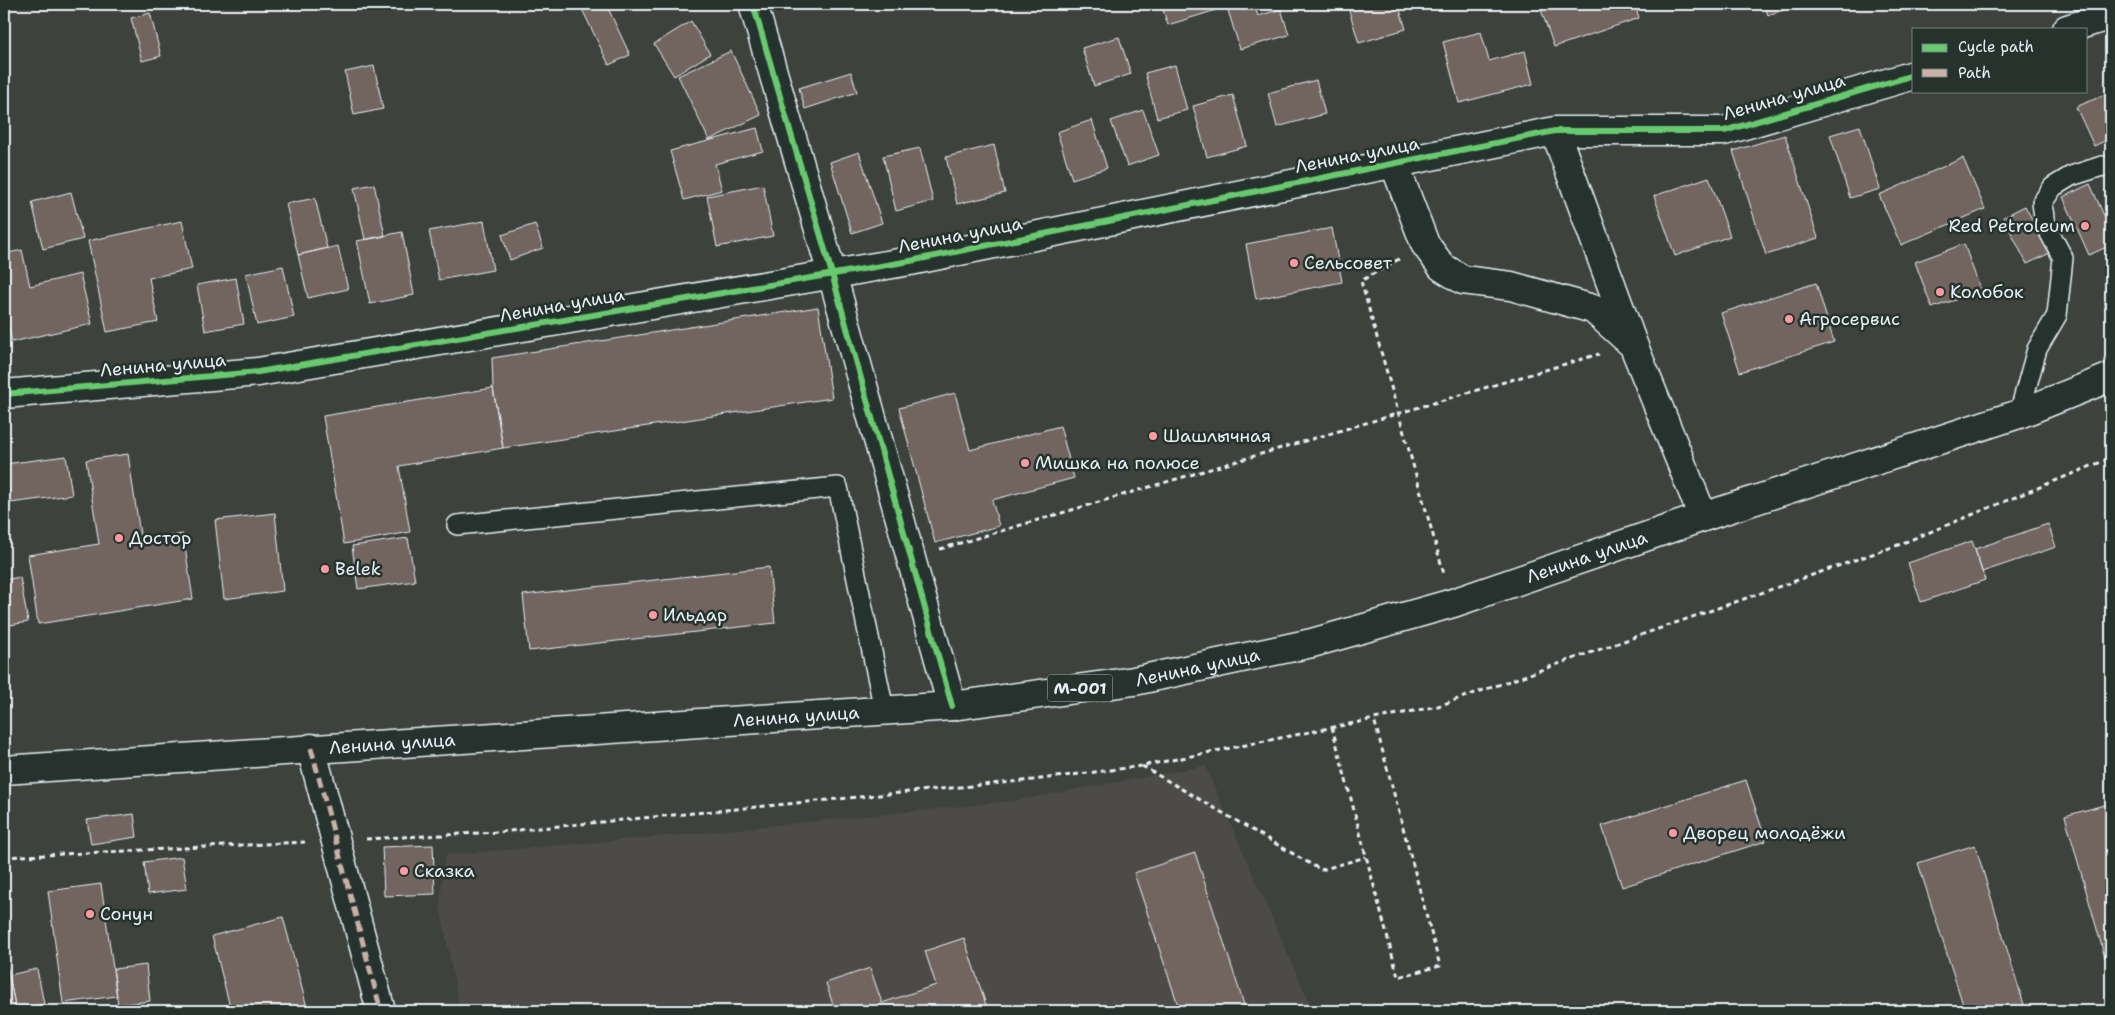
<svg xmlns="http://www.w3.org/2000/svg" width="2115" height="1015" font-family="'Shantell Sans',sans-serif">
<rect width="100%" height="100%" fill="#3d423c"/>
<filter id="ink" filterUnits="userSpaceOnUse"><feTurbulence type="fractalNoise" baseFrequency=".02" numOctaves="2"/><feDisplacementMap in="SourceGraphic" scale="10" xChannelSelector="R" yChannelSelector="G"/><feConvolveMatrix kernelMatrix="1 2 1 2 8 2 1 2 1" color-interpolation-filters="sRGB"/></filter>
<g filter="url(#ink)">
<path fill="#4d4c46" d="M 1205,766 L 1313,1011 L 460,1011 L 440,905 L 445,855 L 669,836 L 1013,801 Z"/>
<path fill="#72655e" stroke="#e8f1f8" d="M 583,4 L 606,4 L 630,55 L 609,65 L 580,5 Z
M 1161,4 L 1214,4 L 1216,10 L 1168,25 Z
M 1226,4 L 1254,4 L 1258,16 L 1281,9 L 1289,35 L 1240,49 Z
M 1347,4 L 1398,4 L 1406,29 L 1359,43 Z
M 1539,4 L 1635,4 L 1639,18 L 1554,47 Z
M 1764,4 L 1802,4 L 1768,15 Z
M 150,13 L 161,56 L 142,61 L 131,18 Z
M 691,21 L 710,54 L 674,76 L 654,44 Z
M 1481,32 L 1489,61 L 1525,51 L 1533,84 L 1459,103 L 1443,42 Z
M 1119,37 L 1131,74 L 1094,86 L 1082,48 Z
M 731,51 L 761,115 L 709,140 L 678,76 Z
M 1175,65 L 1187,110 L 1157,118 L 1145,73 Z
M 374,66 L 383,109 L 354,115 L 345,72 Z
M 851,72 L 857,92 L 805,109 L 799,88 Z
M 1316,80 L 1325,114 L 1277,127 L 1268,93 Z
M 2111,92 L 2111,138 L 2094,146 L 2076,107 Z
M 1233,95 L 1247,146 L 1207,157 L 1193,106 Z
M 1143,110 L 1159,155 L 1127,166 L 1111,121 Z
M 1092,120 L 1107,168 L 1072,179 L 1057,132 Z
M 1860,126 L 1880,189 L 1850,198 L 1830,135 Z
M 757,128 L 763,151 L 715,164 L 722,190 L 684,200 L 670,151 Z
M 1785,135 L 1818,238 L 1766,255 L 1733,151 Z
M 994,145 L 1005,193 L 957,204 L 946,157 Z
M 920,148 L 933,201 L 896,211 L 883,156 Z
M 859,152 L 882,223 L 852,233 L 830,162 Z
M 1963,158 L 1985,209 L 1901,245 L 1879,195 Z
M 1709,177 L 1730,236 L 1675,256 L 1654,196 Z
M 374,184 L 385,236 L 365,240 L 354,188 Z
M 2090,184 L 2111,231 L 2111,245 L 2089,255 L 2063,197 Z
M 763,185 L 773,236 L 717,247 L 707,196 Z
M 71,192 L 83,239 L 43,249 L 32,202 Z
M 315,198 L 327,248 L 298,255 L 286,204 Z
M 2025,206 L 2050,253 L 2027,264 L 2003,217 Z
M 182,221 L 192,269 L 149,278 L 158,322 L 107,332 L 88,241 Z
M 484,221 L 493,270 L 439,280 L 429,231 Z
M 535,224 L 543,248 L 510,260 L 502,235 Z
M 1332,228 L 1342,282 L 1256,299 L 1246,244 Z
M 402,232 L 414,295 L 370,304 L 357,241 Z
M 1964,244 L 1981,291 L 1932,308 L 1915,262 Z
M 338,246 L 348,289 L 308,298 L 298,255 Z
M 22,250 L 30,286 L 80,274 L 92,324 L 12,342 L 4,308 L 4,254 Z
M 283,266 L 294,317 L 257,325 L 246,274 Z
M 236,278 L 244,324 L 205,331 L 197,285 Z
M 1816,283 L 1834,342 L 1740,372 L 1721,313 Z
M 818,307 L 832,398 L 503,448 L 493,388 L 492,358 Z
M 493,388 L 503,448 L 399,466 L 410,532 L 344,544 L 323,416 Z
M 955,393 L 970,450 L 1060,426 L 1074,478 L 992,500 L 999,526 L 935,543 L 899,408 Z
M 128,454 L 141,541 L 183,534 L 193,599 L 38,624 L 28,555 L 99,544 L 86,460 Z
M 66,456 L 72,495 L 10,503 L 5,464 Z
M 275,513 L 283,591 L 224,599 L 215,520 Z
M 2048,524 L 2056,547 L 1982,572 L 1975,549 Z
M 408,538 L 415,581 L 358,589 L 352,546 Z
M 1972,541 L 1985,580 L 1921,602 L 1908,563 Z
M 769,567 L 775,623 L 529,651 L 523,595 Z
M 20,577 L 28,622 L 4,626 L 4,580 Z
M 1746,780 L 1766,841 L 1622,887 L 1602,826 Z
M 2111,803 L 2111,979 L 2065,816 Z
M 134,814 L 137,837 L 91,844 L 87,820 Z
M 433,845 L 435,894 L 384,896 L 382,847 Z
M 1975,845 L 2025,1008 L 2014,1011 L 1965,1011 L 1918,863 Z
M 1195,853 L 1246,1011 L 1180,1011 L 1134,873 Z
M 182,857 L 187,889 L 148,894 L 144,862 Z
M 101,884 L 117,996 L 63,1003 L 48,891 Z
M 283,917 L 308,1011 L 231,1011 L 212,936 Z
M 964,938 L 988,1011 L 835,1011 L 826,983 L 870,968 L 882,1003 L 936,985 L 925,951 Z
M 4,949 L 9,975 L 16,1011 L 4,1011 Z
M 146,965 L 150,1001 L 118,1005 L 113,969 Z
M 37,969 L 44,1004 L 16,1010 L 9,975 Z"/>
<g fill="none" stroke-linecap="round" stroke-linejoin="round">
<g stroke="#e8f1f8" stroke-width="22">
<path id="service" d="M 2019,414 L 2037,349 L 2057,315 L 2063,258 L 2045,224 L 2042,203 L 2053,187 L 2071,176 L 2102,166 L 2111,167
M 457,525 L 838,487 L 884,710"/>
</g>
<g stroke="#e8f1f8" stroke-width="31">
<path id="minor" d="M 753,4 L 832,274 L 952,706
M 2067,29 L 2099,19 L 2111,12
M 1555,131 L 1633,344 L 1703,517
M 1394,163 L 1425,244 L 1442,267 L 1463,280 L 1511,286 L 1593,309 L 1630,342
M 4,394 L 258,372 L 910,261 L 1555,131 L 1724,131 L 1914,75
M 311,748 L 381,1011"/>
</g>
<g stroke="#e8f1f8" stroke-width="31">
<g id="primary">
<path id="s1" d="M 4,770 L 952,706 L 1134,681 L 1312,643 L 1453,603 L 1703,517 L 2019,414 L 2111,377"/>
</g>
</g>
<path stroke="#e8f1f8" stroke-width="3" stroke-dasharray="5 4" stroke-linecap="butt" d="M 1399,259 L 1361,281 L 1444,574
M 940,549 L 1599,354
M 1332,727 L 1398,977 L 1440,966 L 1374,719
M 1142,766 L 1321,870 L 1366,857
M 366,839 L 499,832 L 1033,780 L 1142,766 L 1438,706 L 1898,545 L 2111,458
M 4,857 L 305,842"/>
<use href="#service" stroke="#26332d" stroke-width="19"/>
<use href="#minor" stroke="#26332d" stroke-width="28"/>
<use href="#primary" stroke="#26332d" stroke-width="28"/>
<path stroke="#cab0a6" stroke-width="5" stroke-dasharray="10 5" stroke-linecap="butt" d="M 311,748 L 381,1011"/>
<g stroke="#26332d" stroke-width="9">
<path id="cycleway" d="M 753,4 L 832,274 L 952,706
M 4,394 L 258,372 L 910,261 L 1555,131 L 1724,131 L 1914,75"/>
</g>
<use href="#cycleway" stroke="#67ca6e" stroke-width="6"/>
</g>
</g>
<g fill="#ff9aa2" stroke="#26332d" stroke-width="2">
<circle cx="2085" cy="226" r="5"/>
<circle cx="1294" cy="263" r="5"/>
<circle cx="1940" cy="292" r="5"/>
<circle cx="1789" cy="319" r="5"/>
<circle cx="1153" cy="436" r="5"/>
<circle cx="1025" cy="463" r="5"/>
<circle cx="119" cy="538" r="5"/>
<circle cx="325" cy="569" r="5"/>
<circle cx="653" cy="615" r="5"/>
<circle cx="1673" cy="833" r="5"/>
<circle cx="404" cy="871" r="5"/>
<circle cx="90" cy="914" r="5"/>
</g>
<g text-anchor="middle" stroke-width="5" stroke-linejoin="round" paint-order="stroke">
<rect fill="#26332d" stroke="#aeb8bb" stroke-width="1" x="1047.5" y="674.5" width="65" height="27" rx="4"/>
<g font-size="16" font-weight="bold" fill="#e8f1f8">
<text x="1080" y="694">М-001</text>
</g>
<g font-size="18" fill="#e8f1f8" stroke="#26332d">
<text transform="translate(1784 97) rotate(-16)" y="6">Ленина улица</text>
<text transform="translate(1357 155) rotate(-11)" y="6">Ленина улица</text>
<text transform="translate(960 235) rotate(-11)" y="6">Ленина улица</text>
<text transform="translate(562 305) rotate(-10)" y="6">Ленина улица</text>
<text transform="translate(163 365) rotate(-5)" y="6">Ленина улица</text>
<text dy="6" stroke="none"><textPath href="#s1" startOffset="1604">Ленина улица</textPath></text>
<text dy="6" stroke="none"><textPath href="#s1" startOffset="1199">Ленина улица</textPath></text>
<text dy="6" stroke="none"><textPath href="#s1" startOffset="794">Ленина улица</textPath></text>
<text dy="6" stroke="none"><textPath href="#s1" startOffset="389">Ленина улица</textPath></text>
</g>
<g font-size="18" fill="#e8f1f8" stroke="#26332d" text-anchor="start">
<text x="2075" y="232" text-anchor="end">Red Petroleum</text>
<text x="1304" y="269">Сельсовет</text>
<text x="1950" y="298">Колобок</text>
<text x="1799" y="325">Агросервис</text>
<text x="1163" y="442">Шашлычная</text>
<text x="1035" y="469">Мишка на полюсе</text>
<text x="129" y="544">Достор</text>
<text x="335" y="575">Belek</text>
<text x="663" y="621">Ильдар</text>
<text x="1683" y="839">Дворец молодёжи</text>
<text x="414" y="877">Сказка</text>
<text x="100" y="920">Сонун</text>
</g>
</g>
<rect width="2115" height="1015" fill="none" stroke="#26332d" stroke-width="20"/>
<rect x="10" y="10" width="2095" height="995" fill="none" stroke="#e8f1f8" stroke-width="2" filter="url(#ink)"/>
<rect x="1912" y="28" width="175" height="65" fill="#26332d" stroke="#747f7e"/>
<rect x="1922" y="44" width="25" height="8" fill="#67ca6e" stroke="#747f7e"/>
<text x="1958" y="52" font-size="15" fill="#e8f1f8">Cycle path</text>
<rect x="1922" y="69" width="25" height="8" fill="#cab0a6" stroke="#747f7e"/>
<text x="1958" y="78" font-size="15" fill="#e8f1f8">Path</text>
</svg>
